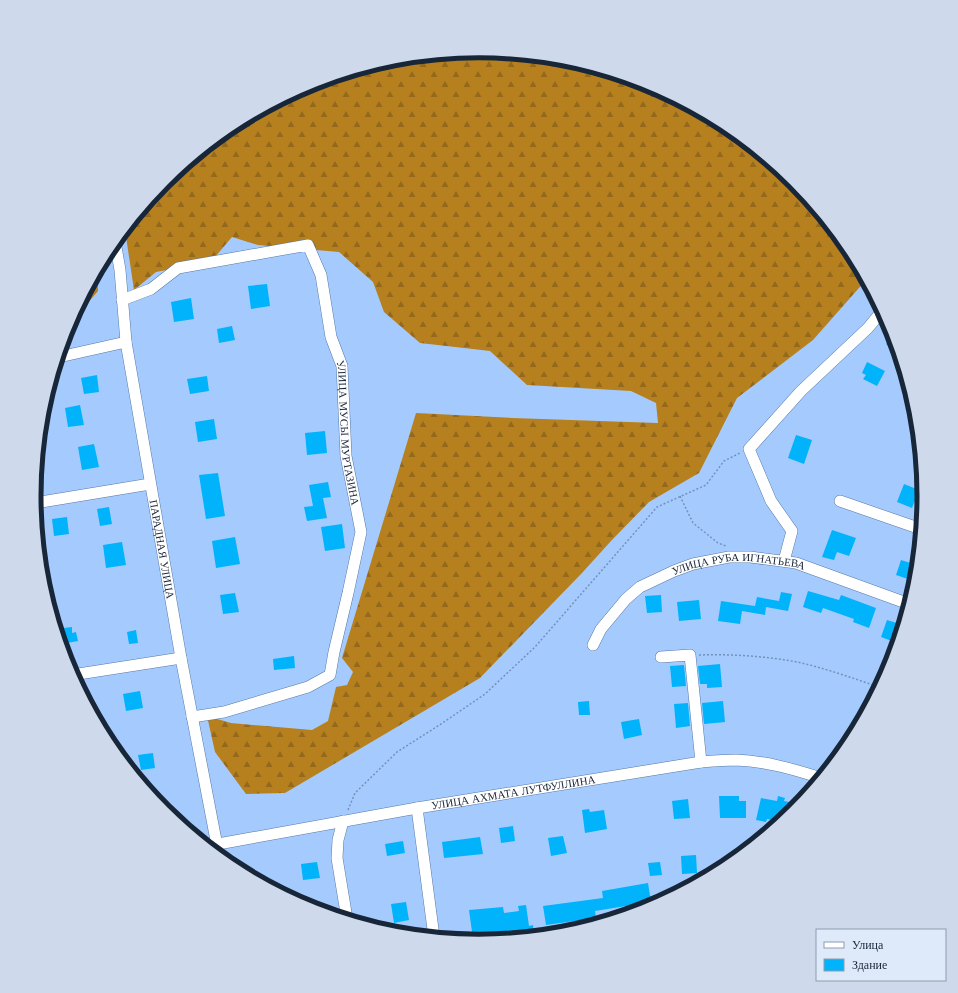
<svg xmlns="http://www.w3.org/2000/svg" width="958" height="993" font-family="'Libre Baskerville',serif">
<defs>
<pattern id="forest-firs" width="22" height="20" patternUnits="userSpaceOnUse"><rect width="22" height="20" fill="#b7801e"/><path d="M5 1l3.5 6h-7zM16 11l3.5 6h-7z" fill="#94691b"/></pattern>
</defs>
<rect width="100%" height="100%" fill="#a5cbfe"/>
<path fill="url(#forest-firs)" d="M 479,52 L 566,60 L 650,85 L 726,127 L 794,182 L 849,249 L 866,280 L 813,340 L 737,398 L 699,473 L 649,502 L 611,541 L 582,573 L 480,678 L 285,793 L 246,794 L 215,752 L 207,716 L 231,723 L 312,730 L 328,721 L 336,687 L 347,685 L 353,672 L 342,658 L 416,413 L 513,418 L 658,423 L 656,403 L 631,391 L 527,385 L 490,351 L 420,343 L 384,312 L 373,282 L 339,252 L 258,245 L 232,237 L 215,257 L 203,263 L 156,272 L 134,290 L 125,230 L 165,182 L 232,126 L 309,85 L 392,60 Z
M 97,271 L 98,291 L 75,318 L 71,321 Z"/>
<path fill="#00b3fb" d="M 267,284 L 270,306 L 251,309 L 248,286 Z
M 191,298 L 194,319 L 174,322 L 171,302 Z
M 232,326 L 235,340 L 219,343 L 217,329 Z
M 893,336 L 900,357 L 886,344 Z
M 867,362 L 885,371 L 877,386 L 863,379 L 866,375 L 862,373 Z
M 97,375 L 99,392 L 84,394 L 81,378 Z
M 207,376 L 209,391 L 190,394 L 187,379 Z
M 80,405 L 84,425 L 68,427 L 65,408 Z
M 214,419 L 217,439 L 198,442 L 195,422 Z
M 325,431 L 327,453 L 307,455 L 305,433 Z
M 796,435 L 812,440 L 804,464 L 788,458 Z
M 94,444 L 99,467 L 82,470 L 78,447 Z
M 218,473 L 225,516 L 206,519 L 199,475 Z
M 328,482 L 331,497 L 323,498 L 327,518 L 307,521 L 304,507 L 313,506 L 309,485 Z
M 904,484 L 919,490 L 912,508 L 897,502 Z
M 109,507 L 112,524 L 100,526 L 97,509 Z
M 67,517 L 69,534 L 54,536 L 52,519 Z
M 342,524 L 345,548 L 325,551 L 321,527 Z
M 832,530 L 856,538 L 849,556 L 837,552 L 834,560 L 822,557 Z
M 235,537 L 240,564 L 216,568 L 212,541 Z
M 122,542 L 126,565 L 106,568 L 103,545 Z
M 901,560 L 917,565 L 914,581 L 896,575 Z
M 808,591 L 839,600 L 841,595 L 876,608 L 869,628 L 853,622 L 854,619 L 823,608 L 821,613 L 803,607 Z
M 781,592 L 792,594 L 788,611 L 766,607 L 765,615 L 742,611 L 740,624 L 718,621 L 721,601 L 755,606 L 757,597 L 779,601 Z
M 235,593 L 239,612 L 223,614 L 220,595 Z
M 661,595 L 662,612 L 647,613 L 645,596 Z
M 699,600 L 701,619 L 679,621 L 677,602 Z
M 887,620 L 903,625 L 897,643 L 881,637 Z
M 72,627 L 72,633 L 76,632 L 78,641 L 67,643 L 64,628 Z
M 136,630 L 138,643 L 129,644 L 127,632 Z
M 294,656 L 295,668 L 274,670 L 273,659 Z
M 720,664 L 722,687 L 707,688 L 707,684 L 700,684 L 698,666 Z
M 684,665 L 686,686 L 672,687 L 670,666 Z
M 140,691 L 143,708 L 126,711 L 123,694 Z
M 589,701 L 590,715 L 579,715 L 578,702 Z
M 723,701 L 725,722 L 704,724 L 702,703 Z
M 688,703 L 690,726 L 676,728 L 674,704 Z
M 639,719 L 642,735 L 624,739 L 621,722 Z
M 153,753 L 155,768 L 141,770 L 138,755 Z
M 719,796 L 739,796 L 739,801 L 746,801 L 746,818 L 720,818 Z
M 778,796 L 785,798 L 784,801 L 800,804 L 794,811 L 781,822 L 767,819 L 766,822 L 756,820 L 761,798 L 777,801 Z
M 688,799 L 690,818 L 674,819 L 672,801 Z
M 589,809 L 590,812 L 604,810 L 607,829 L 585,833 L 582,810 Z
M 513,826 L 515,841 L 501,843 L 499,828 Z
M 563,836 L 567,853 L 551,856 L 548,838 Z
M 480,837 L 483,854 L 444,858 L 442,842 Z
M 403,841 L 405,853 L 387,856 L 385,844 Z
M 696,855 L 697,873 L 682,874 L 681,856 Z
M 317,862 L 320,878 L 303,880 L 301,864 Z
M 660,862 L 662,875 L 650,876 L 648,863 Z
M 648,883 L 651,902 L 595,911 L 596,918 L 546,925 L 543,906 L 603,898 L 602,891 Z
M 406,902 L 409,920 L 394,923 L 391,904 Z
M 526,905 L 529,926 L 533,925 L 534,936 L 523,937 L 522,931 L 506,933 L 507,939 L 495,940 L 494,936 L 473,939 L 469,910 L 503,907 L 504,913 L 519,911 L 518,906 Z"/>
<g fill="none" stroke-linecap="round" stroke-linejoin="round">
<g stroke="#5578a7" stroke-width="12">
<g id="minor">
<path id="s1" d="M 115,241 L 120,270 L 126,342 L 181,658 L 219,856"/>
<path id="s2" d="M 122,300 L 151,289 L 178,268 L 308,245 L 321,275 L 331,337 L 342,366 L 346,456 L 361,532 L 348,593 L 334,652 L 330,675 L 308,687 L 224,712 L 192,717"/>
<path d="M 59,357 L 126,342"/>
<path d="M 840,501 L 921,529"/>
<path d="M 35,503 L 150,484"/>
<path d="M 784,561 L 792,531 L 771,501 L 749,449 L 801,391 L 868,328 L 882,311"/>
<path id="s3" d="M 593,645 L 601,629 L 626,599 L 640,587 L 674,571 L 693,564 L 729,557 L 750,557 L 796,563 L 909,604"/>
<path d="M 661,657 L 690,655 L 701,762"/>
<path d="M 72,675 L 181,658"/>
<path d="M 417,808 L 434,937"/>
<path d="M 343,821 L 338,840 L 337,858 L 347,919"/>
<path id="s4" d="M 207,846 L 417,808 L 701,762 C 713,761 724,760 736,760 C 765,761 793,769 821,778"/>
</g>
</g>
<path stroke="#7391b9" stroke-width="1.5" stroke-dasharray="2 2" stroke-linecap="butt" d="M 680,496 L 693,523 L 718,543 L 726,546
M 699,655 C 731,654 765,656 797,662 C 825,668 852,678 879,687
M 348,810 L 355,793 L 397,752 L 441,724 L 485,694 L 535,647 L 657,507 L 706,485 L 724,461 L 740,453"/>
<use href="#minor" stroke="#fff" stroke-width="11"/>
</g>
<g text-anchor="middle" stroke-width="4" stroke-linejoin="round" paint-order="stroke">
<g font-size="11" fill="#18263a" stroke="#deeafa">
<text dy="4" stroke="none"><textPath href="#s2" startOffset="391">УЛИЦА МУСЫ МУРТАЗИНА</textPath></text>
<text dy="4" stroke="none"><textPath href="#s1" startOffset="312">ПАРАДНАЯ УЛИЦА</textPath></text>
<text dy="4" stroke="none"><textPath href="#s3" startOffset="179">УЛИЦА РУБА ИГНАТЬЕВА</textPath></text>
<text dy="4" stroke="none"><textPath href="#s4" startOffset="311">УЛИЦА АХМАТА ЛУТФУЛЛИНА</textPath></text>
</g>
</g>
<path d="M0 0H958V993H0ZM41 496a438 438 0 1 1 876 0a438 438 0 1 1-876 0Z" fill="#cedaeb" fill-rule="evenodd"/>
<path fill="none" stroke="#18263a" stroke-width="5" d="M41 496a438 438 0 1 1 876 0a438 438 0 1 1-876 0Z"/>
<rect x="816" y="929" width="130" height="52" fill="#deeafa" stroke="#8f9cad"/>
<rect x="824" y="942" width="20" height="6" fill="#ffffff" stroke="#8f9cad"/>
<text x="852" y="949" font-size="12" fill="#18263a">Улица</text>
<rect x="824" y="959" width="20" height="12" fill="#00b3fb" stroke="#8f9cad"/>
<text x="852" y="969" font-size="12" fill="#18263a">Здание</text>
</svg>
